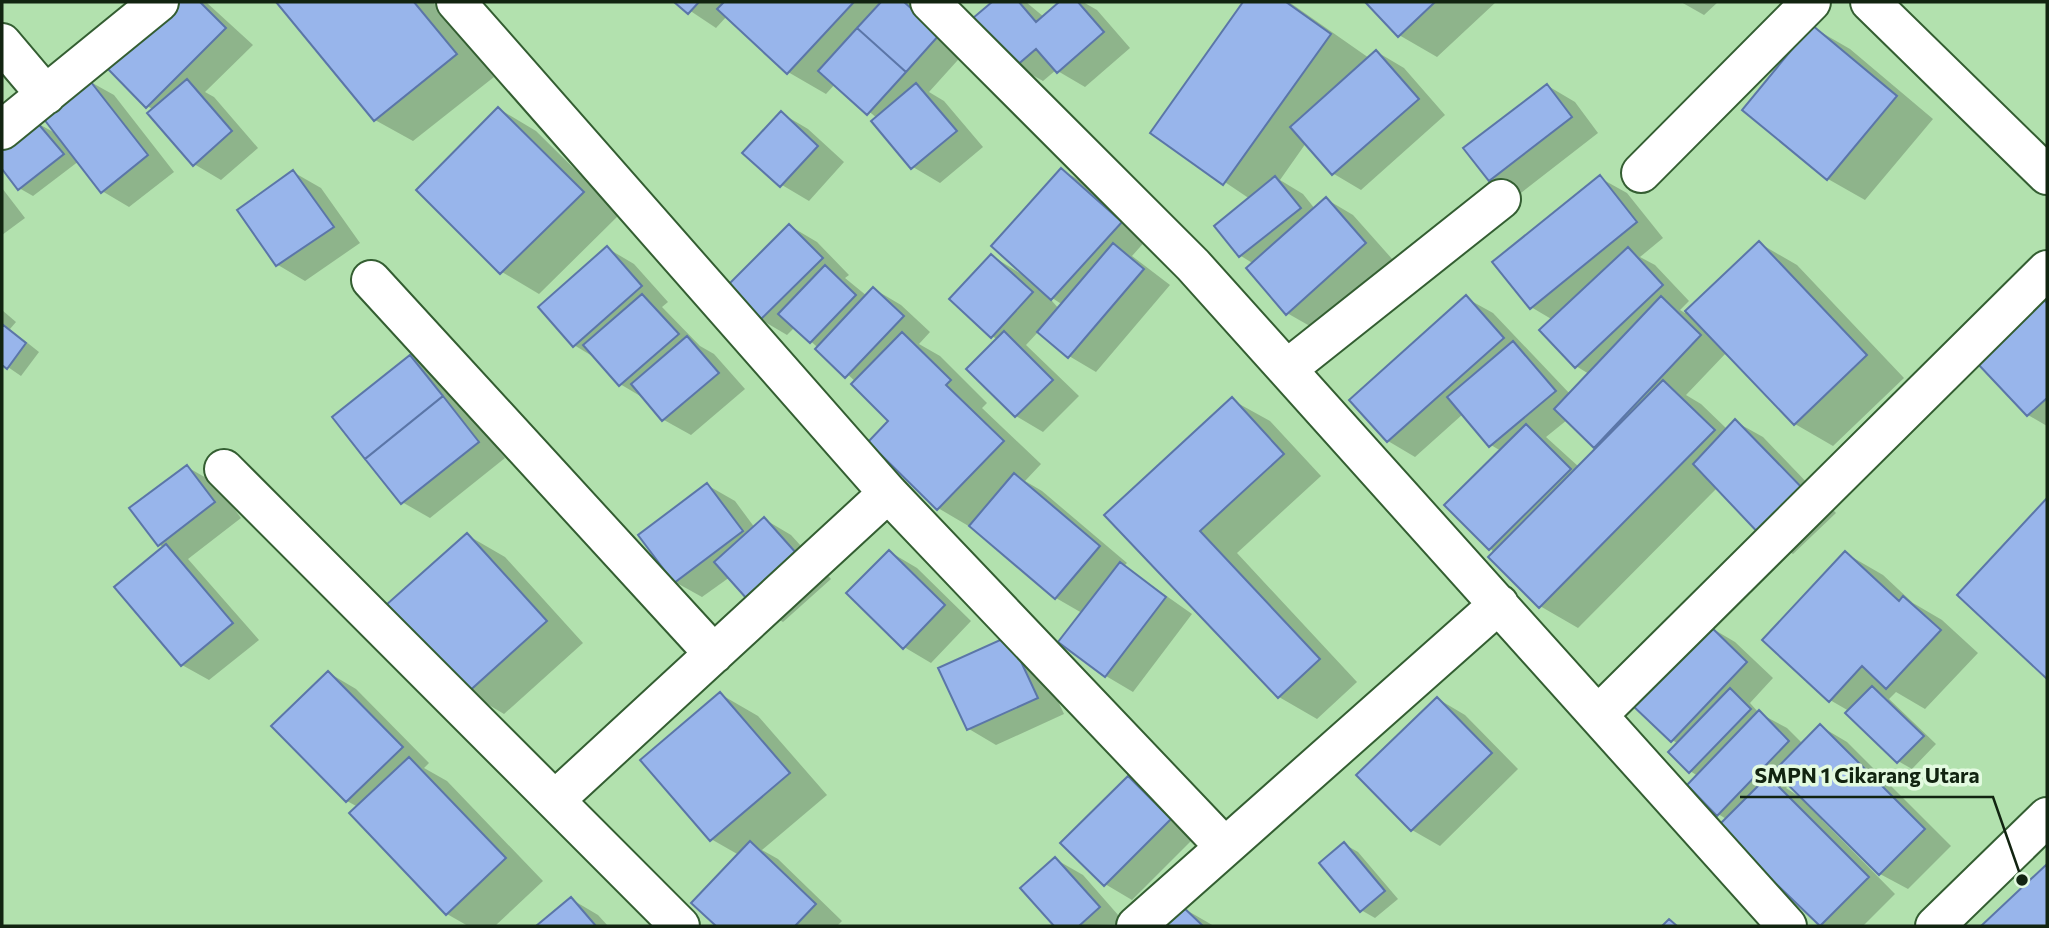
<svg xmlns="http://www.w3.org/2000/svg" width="2049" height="928" font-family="Commissioner,sans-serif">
<rect width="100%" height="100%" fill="#b2e1ae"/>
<path fill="#0003" fill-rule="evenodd" d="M 125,2 L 206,2 L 253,45 L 205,92 L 214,97 L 258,148 L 221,180 L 194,164 L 154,110 L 147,106 L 136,13 Z
M 279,2 L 433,2 L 494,77 L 413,141 L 375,120 Z
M 677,2 L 907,2 L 966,51 L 929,92 L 944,101 L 983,147 L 940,183 L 913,167 L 877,118 L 835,84 L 826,94 L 788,72 L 727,16 L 716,28 Z
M 995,2 L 1026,2 L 1044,17 L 1062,2 L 1083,2 L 1097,10 L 1130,48 L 1085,87 L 1056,70 L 1043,81 L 1016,66 L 976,18 Z
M 1246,2 L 1289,2 L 1369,58 L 1377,52 L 1404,68 L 1445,115 L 1361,190 L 1334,174 L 1306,143 L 1280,180 L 1303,194 L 1315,209 L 1326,199 L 1353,215 L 1393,260 L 1315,329 L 1287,313 L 1254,264 L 1241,256 L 1216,226 L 1250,199 L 1152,133 Z
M 1368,2 L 1496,2 L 1437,57 L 1399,35 Z
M 1681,2 L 1718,2 L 1704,15 Z
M 1812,27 L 1850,49 L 1933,119 L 1865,200 L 1828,179 Z
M 87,80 L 114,95 L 174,172 L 129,207 L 102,191 L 79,161 L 33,196 L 19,188 L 2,167 L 2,148 L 35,122 L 57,134 Z
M 1548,86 L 1575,102 L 1598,133 L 1517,196 L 1490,180 Z
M 499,109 L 536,131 L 620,214 L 539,294 L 502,272 Z
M 781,113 L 808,129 L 844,162 L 809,201 L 782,185 Z
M 1062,170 L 1089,186 L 1148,238 L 1132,256 L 1170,285 L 1096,372 L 1069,356 L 1039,331 L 1026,345 L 1079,396 L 1043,432 L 1016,416 L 998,340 L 992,336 L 992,256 L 1023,275 ZM 1046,294 L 1063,305 L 1059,309 Z
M 293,172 L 321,188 L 360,243 L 305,281 L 278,265 Z
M 1600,178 L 1627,193 L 1663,238 L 1640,257 L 1655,265 L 1689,301 L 1680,310 L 1685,313 L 1759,243 L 1797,265 L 1904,378 L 1833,446 L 1795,424 L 1727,352 L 1686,395 L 1701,404 L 1728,430 L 1736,422 L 1763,437 L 1836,513 L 1793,554 L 1766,538 L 1718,487 L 1578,628 L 1540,606 L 1490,548 L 1501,451 L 1491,445 L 1463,414 L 1415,457 L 1388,441 L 1466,298 L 1493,313 L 1570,394 L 1589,374 L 1576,366 L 1553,320 L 1531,307 ZM 1567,420 L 1598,448 L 1579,467 L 1546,437 Z
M 2,188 L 25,218 L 2,235 Z
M 790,226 L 817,242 L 849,275 L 845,278 L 867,296 L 874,289 L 901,305 L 930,332 L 919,344 L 940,356 L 987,403 L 982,408 L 1041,464 L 1025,481 L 1042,491 L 1127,563 L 1124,566 L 1192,614 L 1133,692 L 1106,676 L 1082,613 L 1056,598 L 977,531 L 938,508 L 890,421 L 856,382 L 795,327 L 787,335 L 760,319 Z
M 607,248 L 634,264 L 668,302 L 662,307 L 700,346 L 714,354 L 745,389 L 691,435 L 664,420 L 647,400 L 620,384 L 597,359 L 574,345 Z
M 2044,302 L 2047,304 L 2047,426 L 2028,415 L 1979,363 Z
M 2,310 L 16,322 L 10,329 L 39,352 L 21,376 L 2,363 Z
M 410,357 L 437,373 L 505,458 L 430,518 L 402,502 Z
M 1232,400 L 1270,421 L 1321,476 L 1237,553 L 1357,682 L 1317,719 L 1279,697 L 1107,515 Z
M 187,467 L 215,483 L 241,518 L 188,559 L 259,640 L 209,680 L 182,665 L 164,548 L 159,544 Z
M 707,485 L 735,501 L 755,528 L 764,519 L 791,535 L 831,579 L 783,622 L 756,606 L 730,577 L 702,597 L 675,582 Z
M 2047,501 L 2047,677 L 1959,595 Z
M 467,535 L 505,557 L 583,643 L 504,714 L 467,692 Z
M 890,552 L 917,568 L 971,621 L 931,663 L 904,647 Z
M 1845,553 L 1883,575 L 1913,603 L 1942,620 L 1978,653 L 1925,709 L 1896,692 L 1889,699 L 1936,744 L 1912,769 L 1898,761 L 1849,711 L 1830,700 Z
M 1708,626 L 1735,642 L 1773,678 L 1750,703 L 1759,713 L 1787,728 L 1803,744 L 1820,726 L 1847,742 L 1951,846 L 1908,889 L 1880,874 L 1824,818 L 1822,820 L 1895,894 L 1863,926 L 1820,926 L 1720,827 L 1728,820 L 1718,814 L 1698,776 L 1690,771 L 1679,744 L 1672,740 ZM 1790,784 L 1803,799 L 1786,788 Z
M 1008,638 L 1036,654 L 1064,714 L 996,745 L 969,729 Z
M 329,673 L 356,689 L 429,763 L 424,768 L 447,781 L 543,881 L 495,926 L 468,926 L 447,914 L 358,807 L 347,801 Z
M 720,694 L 758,716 L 827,795 L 762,850 L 778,859 L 842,921 L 837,926 L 718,926 L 694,903 L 739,855 L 711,839 Z
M 1438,699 L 1465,715 L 1518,769 L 1440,846 L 1412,830 L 1359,775 Z
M 1128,778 L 1155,794 L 1197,835 L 1132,900 L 1105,884 Z
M 1344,844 L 1358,852 L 1398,899 L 1375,918 L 1361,910 Z
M 1055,859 L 1083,875 L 1126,924 L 1056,926 L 1023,888 Z
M 2047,866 L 2047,926 L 1984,926 Z
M 571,899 L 598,915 L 608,926 L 538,926 Z
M 1181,907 L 1214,926 L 1163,926 Z"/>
<path fill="#98b5eb" stroke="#5b76a8" stroke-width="2" d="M 174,2 L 200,2 L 226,28 L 146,108 L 107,68 Z
M 276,2 L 414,2 L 457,54 L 374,121 Z
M 674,2 L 699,2 L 688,14 Z
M 724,2 L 854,2 L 787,74 L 717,9 Z
M 881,2 L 904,2 L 940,34 L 906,72 L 857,28 Z
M 992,2 L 1019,2 L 1036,22 L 1059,2 L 1078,2 L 1104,32 L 1057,73 L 1036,49 L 1015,67 L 973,18 Z
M 1243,2 L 1286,2 L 1331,34 L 1223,185 L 1150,133 Z
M 1365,2 L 1435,2 L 1398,37 Z
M 1812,25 L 1897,96 L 1827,180 L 1742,110 Z
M 857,28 L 906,72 L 867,115 L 818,71 Z
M 1376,50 L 1419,99 L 1332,175 L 1290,127 Z
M 87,77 L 148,155 L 101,193 L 40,114 Z
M 187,79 L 232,131 L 193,166 L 147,113 Z
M 916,83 L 957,131 L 911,169 L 871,121 Z
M 1547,84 L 1572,117 L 1489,181 L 1463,148 Z
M 498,107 L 584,192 L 500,274 L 416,190 Z
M 781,111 L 818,146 L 780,187 L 742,153 Z
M 35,120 L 64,154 L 18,190 L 2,169 L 2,145 Z
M 1061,168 L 1122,222 L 1051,300 L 991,246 Z
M 293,170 L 334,227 L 276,266 L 237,210 Z
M 1600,175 L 1637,222 L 1530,309 L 1492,262 Z
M 1275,176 L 1301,208 L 1239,257 L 1214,226 Z
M 1326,197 L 1366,243 L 1286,315 L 1246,268 Z
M 789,224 L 823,258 L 759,321 L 726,287 Z
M 1759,241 L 1867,355 L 1794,425 L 1685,311 Z
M 1113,243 L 1144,269 L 1068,358 L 1037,332 Z
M 607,246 L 642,286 L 573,347 L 538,307 Z
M 1628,247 L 1663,285 L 1575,368 L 1539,330 Z
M 991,254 L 1033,292 L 991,338 L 949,299 Z
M 825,265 L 856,295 L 810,343 L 778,314 Z
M 873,287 L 904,316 L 845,378 L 815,349 Z
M 642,294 L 679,334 L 619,386 L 583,345 Z
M 1466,295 L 1504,338 L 1387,442 L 1349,400 Z
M 1661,296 L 1701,335 L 1594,448 L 1554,409 Z
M 2043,299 L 2047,303 L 2047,398 L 2027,416 L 1977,363 Z
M 2,324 L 26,343 L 7,369 L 2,365 Z
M 1004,331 L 1053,380 L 1015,417 L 966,369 Z
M 902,332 L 951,380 L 946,385 L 1004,441 L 937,510 L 868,442 L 888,421 L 851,384 Z
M 687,336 L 719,373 L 662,421 L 631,384 Z
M 1513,341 L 1556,391 L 1489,447 L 1447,397 Z
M 410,355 L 443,396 L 365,459 L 332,417 Z
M 1663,380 L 1715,430 L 1539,608 L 1488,557 Z
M 443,396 L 479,442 L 401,504 L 365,459 Z
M 1232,397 L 1284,454 L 1200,531 L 1320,659 L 1278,698 L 1104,515 Z
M 1735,419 L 1810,496 L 1765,540 L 1693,464 Z
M 1526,424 L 1571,469 L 1489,550 L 1444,505 Z
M 187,465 L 215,502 L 158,546 L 129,508 Z
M 1014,473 L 1100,546 L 1055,599 L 969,526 Z
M 707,483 L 743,531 L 674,583 L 638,535 Z
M 2047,498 L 2047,679 L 1957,595 Z
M 764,517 L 805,563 L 755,608 L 714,562 Z
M 467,533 L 547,621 L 466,694 L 386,605 Z
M 166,544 L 233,623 L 181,666 L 114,587 Z
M 889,550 L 945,605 L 903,649 L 846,593 Z
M 1845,551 L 1899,601 L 1903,596 L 1941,630 L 1886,689 L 1862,666 L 1829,702 L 1762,640 Z
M 1120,562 L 1166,597 L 1105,677 L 1058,642 Z
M 1708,624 L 1747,662 L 1671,742 L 1632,705 Z
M 1009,636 L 1038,698 L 967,730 L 938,668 Z
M 328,671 L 403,747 L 346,802 L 271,726 Z
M 1872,686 L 1924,736 L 1897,763 L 1845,713 Z
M 1730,688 L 1751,709 L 1689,773 L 1668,752 Z
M 720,692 L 790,773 L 710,841 L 640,760 Z
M 1437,697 L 1492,753 L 1411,831 L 1356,775 Z
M 1759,710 L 1789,741 L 1717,816 L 1687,785 Z
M 1820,724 L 1925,829 L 1879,875 L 1774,771 Z
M 409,757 L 506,858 L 446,915 L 349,813 Z
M 1128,776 L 1171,819 L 1104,886 L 1060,843 Z
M 1768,776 L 1869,877 L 1820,926 L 1717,827 Z
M 750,841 L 816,904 L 795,926 L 716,926 L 691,903 Z
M 1344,842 L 1385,891 L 1360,912 L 1319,863 Z
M 1055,857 L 1100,907 L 1079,926 L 1054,926 L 1020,888 Z
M 2047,864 L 2047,926 L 1981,926 Z
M 571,897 L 596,926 L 536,926 Z
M 1181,905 L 1203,926 L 1161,926 Z
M 1669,919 L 1677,926 L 1662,926 Z"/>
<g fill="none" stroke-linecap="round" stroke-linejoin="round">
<g stroke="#345e32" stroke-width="42">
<path id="street" d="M 456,2 L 888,493 L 1224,846
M 930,2 L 1193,265 L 1787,926
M 1870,2 L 2047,175
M 2,43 L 46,95
M 2,130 L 159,2
M 1641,173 L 1811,2
M 371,280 L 714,654
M 1287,369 L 1501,199
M 224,469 L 680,926
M 1598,715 L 2047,270
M 555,800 L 888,493
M 1136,926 L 1499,604
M 1935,926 L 2047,817"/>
</g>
<use href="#street" stroke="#fff" stroke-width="38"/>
</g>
<path fill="none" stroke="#122411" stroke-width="2.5" d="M2022 880L1993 797H1740"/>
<circle fill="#122411" stroke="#e3fae0" stroke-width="2.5" cx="2022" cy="880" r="7"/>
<g font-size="21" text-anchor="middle" font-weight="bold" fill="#122411" stroke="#e3fae0" stroke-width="7" stroke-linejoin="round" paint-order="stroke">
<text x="1867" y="783">SMPN 1 Cikarang Utara</text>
</g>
<rect width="2049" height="928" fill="none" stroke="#122411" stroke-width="7"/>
</svg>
